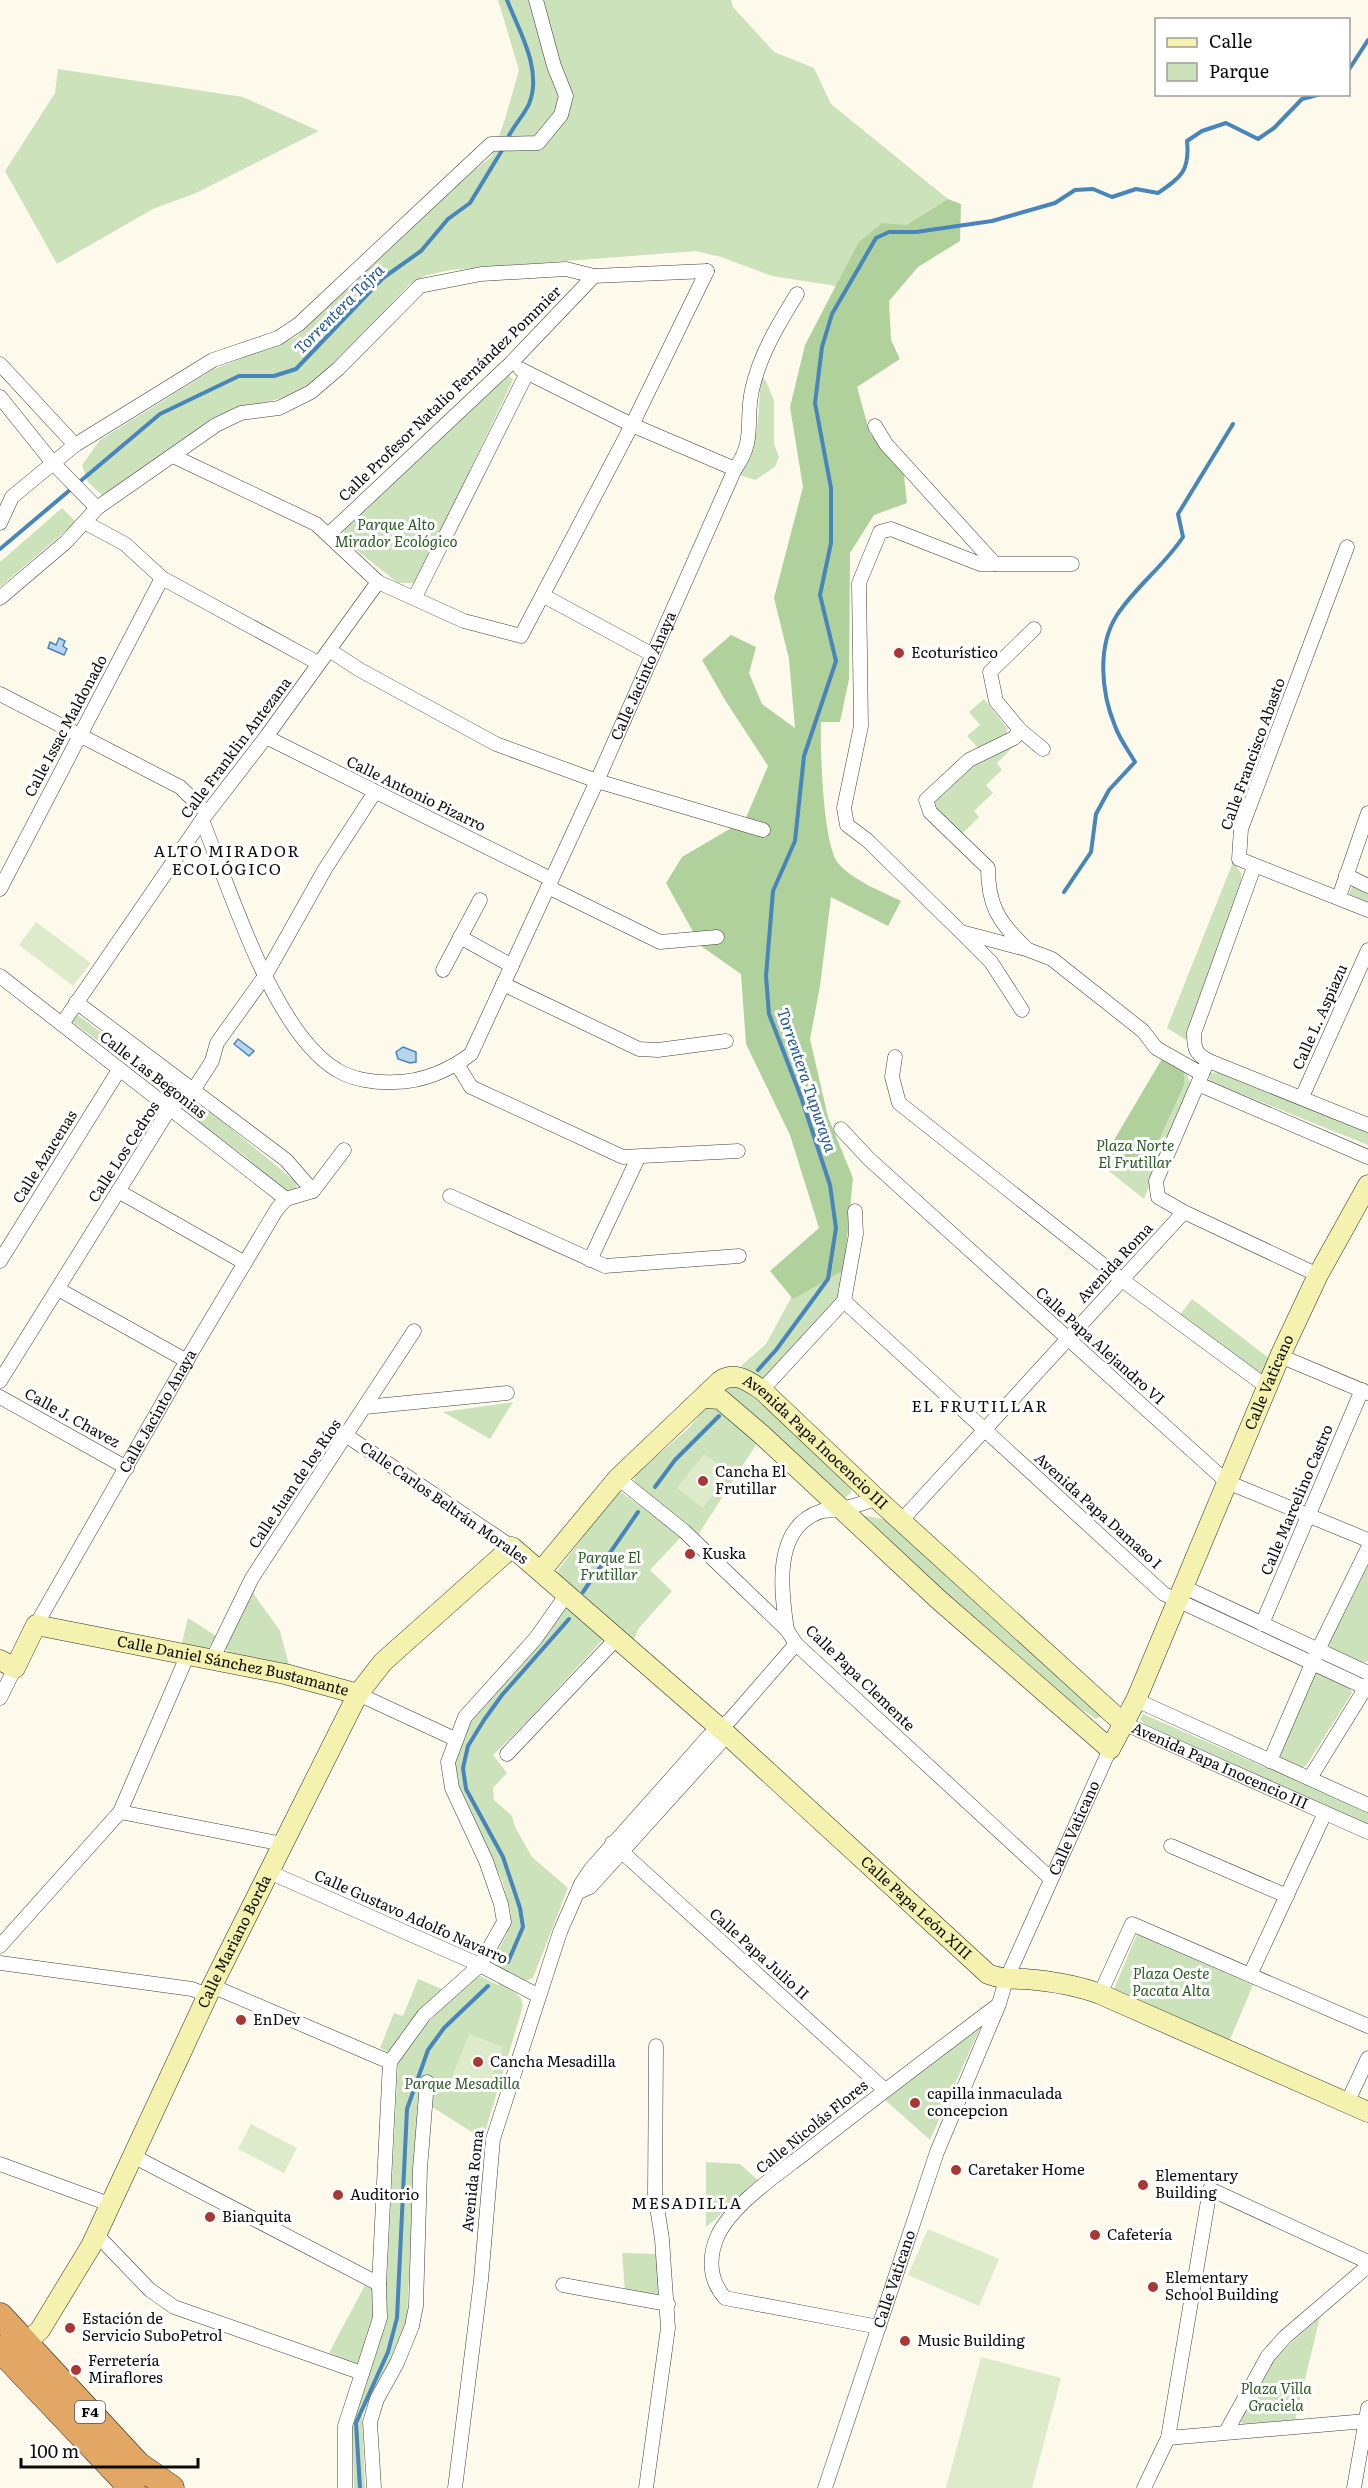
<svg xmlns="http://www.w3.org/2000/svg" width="1368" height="2488" font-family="Literata,serif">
<rect width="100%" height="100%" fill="#fdfaec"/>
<path fill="#cce2ba" d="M 498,0 L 731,0 L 733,7 L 774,52 L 814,68 L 831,104 L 948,199 L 906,225 L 858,243 L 836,286 L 772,276 L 721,257 L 696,251 L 451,270 L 427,275 L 410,284 L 328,370 L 296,395 L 238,408 L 211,419 L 142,472 L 103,496 L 88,482 L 82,465 L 100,440 L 214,369 L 296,337 L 465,178 L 492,156 L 505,119 L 519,70 Z
M 58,69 L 243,97 L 319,131 L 196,193 L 153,209 L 57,264 L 5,171 L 55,93 Z
M 509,375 L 513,380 L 416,583 L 398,583 L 345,541 L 343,534 L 346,527 L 503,377 Z
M 761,378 L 765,379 L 774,400 L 774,444 L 779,457 L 775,467 L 755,480 L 740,475 C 760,448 758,410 761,378 Z
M 62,508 L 76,522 L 0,587 L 0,562 Z
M 984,699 L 1007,728 L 1007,735 L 978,748 L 967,736 L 980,725 L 969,712 Z
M 1017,743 L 997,763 L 1002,770 L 986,785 L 993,793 L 974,811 L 979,817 L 962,834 L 938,812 L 934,802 L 972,766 Z
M 1233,862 L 1241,873 L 1241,886 L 1186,1040 L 1167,1028 Z
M 1353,885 L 1368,892 L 1368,903 L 1349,894 Z
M 75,1013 L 173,1086 L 167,1093 L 70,1020 Z
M 1162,1059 L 1187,1074 L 1190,1083 L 1144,1199 L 1100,1164 Z
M 1218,1072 L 1368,1133 L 1368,1145 L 1209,1081 L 1210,1073 Z
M 196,1099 L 297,1183 L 296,1190 L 287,1194 L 246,1157 L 180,1108 L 191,1100 Z
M 844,1270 L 838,1300 L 765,1380 L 758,1380 L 741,1366 L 766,1344 L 797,1287 Z
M 1192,1299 L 1270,1359 L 1266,1370 L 1261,1373 L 1253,1372 L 1179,1316 Z
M 727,1385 L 749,1388 L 852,1486 L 851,1493 L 843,1499 L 721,1391 Z
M 513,1402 L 490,1439 L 443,1412 Z
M 710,1403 L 759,1440 L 698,1535 L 638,1487 L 634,1480 L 636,1474 L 688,1429 Z
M 621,1492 L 682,1536 L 650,1570 L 672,1591 L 639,1628 L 633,1641 L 556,1573 L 616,1493 Z
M 860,1515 L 890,1520 L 1101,1713 L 1100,1717 L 1096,1719 L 1037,1679 Z
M 1368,1561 L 1368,1661 L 1360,1664 L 1331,1650 L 1329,1644 Z
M 251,1590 L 280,1631 L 289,1665 L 229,1654 L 225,1647 Z
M 569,1601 L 607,1635 L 526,1723 L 493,1755 L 507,1773 L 493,1788 L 494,1800 L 512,1816 L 515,1827 L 532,1857 L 568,1888 L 533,1978 L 525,1981 L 498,1966 L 494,1958 L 507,1934 L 511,1913 L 502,1880 L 458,1789 L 454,1767 L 466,1727 Z
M 188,1618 L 216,1636 L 207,1650 L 181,1647 Z
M 1318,1673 L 1349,1687 L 1352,1693 L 1306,1766 L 1299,1768 L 1279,1759 L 1277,1754 L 1314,1675 Z
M 1143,1714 L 1368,1812 L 1368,1824 L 1144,1724 L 1140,1719 Z
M 1137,1934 L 1253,1985 L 1229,2042 L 1113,1991 Z
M 478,1975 L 498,1985 L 502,1982 L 521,1998 L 523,2006 L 483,2139 L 418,2098 L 407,2317 L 400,2342 L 362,2414 L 365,2488 L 354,2488 L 352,2427 L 355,2410 L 385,2318 L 398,2064 C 417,2030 449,2000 478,1975 Z
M 418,1979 L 444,1990 L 425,2006 L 388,2052 L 380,2048 L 394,2013 L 403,2016 Z
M 980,2026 L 980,2028 L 930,2140 L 884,2099 Z
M 706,2162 L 740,2164 L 759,2181 L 706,2227 Z
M 622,2253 L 659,2254 L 660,2298 L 625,2291 Z
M 365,2285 L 375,2291 L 377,2313 L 362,2361 L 355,2364 L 329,2353 Z
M 1320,2317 L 1295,2420 L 1243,2424 L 1238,2419 L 1266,2370 L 1281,2352 Z"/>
<path fill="#b0d19c" d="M 948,199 L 961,204 L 960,241 L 918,267 L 889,301 L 891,340 L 900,359 L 857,387 L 870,434 L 903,466 L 907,503 L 874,515 L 850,553 L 849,679 L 840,722 L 821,722 C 820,749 823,844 838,863 C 852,880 881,891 901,901 L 888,926 L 831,897 L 820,986 L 810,1039 L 828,1117 L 853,1178 L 844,1270 L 793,1299 L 770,1271 L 819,1228 L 790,1135 L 746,1044 L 741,974 L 701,946 L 666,883 L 682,857 L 745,820 L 768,766 L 725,700 L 702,660 L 731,635 L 756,647 L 749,673 L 762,704 L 795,728 L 789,659 L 774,598 L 803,487 L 790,407 L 805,345 L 858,243 L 882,223 L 906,225 Z
M 1162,1059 L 1184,1072 L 1184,1085 L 1146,1168 C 1130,1167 1119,1156 1113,1142 Z"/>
<path fill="#deebcb" d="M 36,922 L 91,963 L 73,986 L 19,945 Z
M 704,1454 L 730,1473 L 703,1508 L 677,1488 Z
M 469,2034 L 503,2047 L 486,2090 L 452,2077 Z
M 251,2124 L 297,2148 L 284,2173 L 238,2149 Z
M 928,2229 L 999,2259 L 979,2306 L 908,2275 Z
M 981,2357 L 1061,2378 L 1032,2488 L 946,2488 Z"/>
<path fill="#b7d6ee" stroke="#4785bb" stroke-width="1.5" d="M 59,638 L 65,641 L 63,646 L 67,649 L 64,655 L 48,648 L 50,642 L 56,645 Z
M 238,1039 L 254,1051 L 249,1056 L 234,1044 Z
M 403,1047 L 416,1052 L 416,1062 L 410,1063 L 398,1059 L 396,1052 Z"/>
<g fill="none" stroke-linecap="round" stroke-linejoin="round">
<path stroke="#4785bb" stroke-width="4" d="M 1348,71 L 1368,40
M 507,140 C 512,127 523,117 529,104 C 543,70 519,31 507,0
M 0,549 L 160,414 L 239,376 L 274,376 L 296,369 L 383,278 L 421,251 L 448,219 L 470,203 L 504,147
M 1064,892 L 1091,852 L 1096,814 L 1109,790 L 1135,762 C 1128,750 1119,738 1115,726 C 1101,692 1097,646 1117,615 C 1136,586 1164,566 1183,537 L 1178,514 L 1233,424
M 758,1370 L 776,1350 L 828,1279 L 836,1228 L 830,1185 L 801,1097 L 769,1014 L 766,976 L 773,891 L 795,841 L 804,756 L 836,661 L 820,595 L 831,543 L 831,488 L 815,403 L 822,347 L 832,314 L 876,238 L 889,232 L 916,232 L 992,221 L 1055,203 L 1075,190 L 1093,189 L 1112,197 L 1136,189 L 1158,193 C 1181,177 1190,171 1187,141 L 1202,131 L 1226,123 L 1258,139 L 1274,128 L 1302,99 L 1321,94
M 655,1487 L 675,1460 L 719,1416
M 583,1592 L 638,1512
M 508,1962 L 523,1927 L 520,1908 L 503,1857 L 466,1789 L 463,1768 L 468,1746 L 484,1720 L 502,1695 L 569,1619
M 360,2488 L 356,2423 L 388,2352 L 397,2318 L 407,2109 L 428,2050 L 444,2028 L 488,1986"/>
<g stroke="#3e3e3e" stroke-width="15">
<g id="street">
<path d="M 0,364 L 75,445"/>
<path d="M 520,369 L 632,425 L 735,469"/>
<path d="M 0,397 L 53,463 L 97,508"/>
<path d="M 875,426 L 886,444 L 995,564"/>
<path d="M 173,456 L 316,524 L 378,582 L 464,621 L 521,636 L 632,425 L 707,271"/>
<path d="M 0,523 L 12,497 L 75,445 L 213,360 L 278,338 L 299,324 L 491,144 L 538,143 L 561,115 L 566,96 L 554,66 L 536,0"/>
<path d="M 86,523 L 125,544 L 162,578 L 318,663"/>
<path d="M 328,535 L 510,364 L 594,276"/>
<path d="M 1347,547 L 1241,829 L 1239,859 L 1368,910"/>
<path d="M 1072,564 L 980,564 L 891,529 L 880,532 L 859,583 L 861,726 L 844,808 L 847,825 L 867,840 L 961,932 L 1026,949 L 1052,959 L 1143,1031 L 1156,1048 L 1202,1074"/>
<path d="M 544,596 L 653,655"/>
<path d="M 415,597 L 527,373"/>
<path d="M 0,598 L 66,542 L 97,508 L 216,425 L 241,413 L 279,408 L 311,392 L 338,369 L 420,286 L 481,274 L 566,269 L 594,276 L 707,271"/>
<path d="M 1034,629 L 990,672 L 996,701 L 1020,730 L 1043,749"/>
<path d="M 329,650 L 360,670 L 496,744 L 597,781 L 763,830"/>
<path d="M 0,694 L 180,787 L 207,813"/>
<path d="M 1020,730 L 1014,738 L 969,760 L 926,800 L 930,812 L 988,868 C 988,904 998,922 1025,947"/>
<path d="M 266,737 L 551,879"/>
<path id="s1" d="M 202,820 C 230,889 273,1032 337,1070 C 353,1080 376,1083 395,1082 C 422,1082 450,1070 471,1054 L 597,781 L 735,469 C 756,440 745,422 752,390 C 760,354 778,325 797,294"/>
<path d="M 1254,867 L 1194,1033 C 1194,1048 1195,1054 1209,1061 L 1368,1125"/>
<path d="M 1346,875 L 1368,886"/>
<path d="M 548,887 L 660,942 L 717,937"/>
<path d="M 0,889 L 162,578"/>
<path d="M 1339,897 L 1368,813"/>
<path d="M 963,934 L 991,962 L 1022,1010"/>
<path d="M 460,937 L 512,966"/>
<path d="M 443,970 L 480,900"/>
<path d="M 0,976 L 286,1199"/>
<path d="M 503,984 L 639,1049 L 658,1050 L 726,1041"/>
<path d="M 76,1002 L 286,1160 L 313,1191"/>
<path d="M 62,1024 L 202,820 L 266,737 L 378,582"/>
<path d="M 895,1057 L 892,1077 L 899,1103 L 1122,1280 L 1267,1387"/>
<path d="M 457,1064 L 471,1087 L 623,1157 L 738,1151"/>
<path d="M 1205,1067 L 1156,1181 L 1158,1197 L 1184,1212 L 1318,1275"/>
<path d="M 1198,1084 L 1368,1157"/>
<path d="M 1302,1097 L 1368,950"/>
<path d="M 841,1129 L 869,1159 L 1227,1482 L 1368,1540"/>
<path d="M 118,1191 L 245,1263"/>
<path d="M 450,1196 L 605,1266 L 739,1256"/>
<path d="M 590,1260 L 638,1158"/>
<path d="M 0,1261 L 119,1070"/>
<path d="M 58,1289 L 187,1361"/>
<path d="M 844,1301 L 1164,1594 L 1368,1689"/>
<path d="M 1280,1356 L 1368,1393"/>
<path d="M 0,1381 L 170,1108 L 194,1089 L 212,1061 L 217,1043 L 265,976 L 325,869 L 375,792"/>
<path d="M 762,1390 L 844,1301 L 856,1234 L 855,1211"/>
<path d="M 0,1397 L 127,1468"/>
<path d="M 365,1407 L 507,1393"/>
<path d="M 347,1436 L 512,1547"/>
<path d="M 618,1478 L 684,1531 L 787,1630 L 796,1644 L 1051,1879"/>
<path d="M 901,1521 L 1184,1212"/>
<path d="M 1184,1587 L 1368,1673"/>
<path d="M 1262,1624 L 1362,1390"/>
<path id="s2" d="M 36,1625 L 194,1348 L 277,1209 L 286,1199 L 313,1191 L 344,1150"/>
<path d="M 787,1630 C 781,1591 772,1527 822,1511 C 828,1510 835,1511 841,1509 C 853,1507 865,1502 877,1499"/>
<path d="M 212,1660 L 252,1578 L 414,1331"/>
<path d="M 358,1694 L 455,1739"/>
<path d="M 0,1698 L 15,1668"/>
<path d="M 1136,1700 L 1368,1805"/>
<path id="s3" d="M 1123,1723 L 1368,1832"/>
<path d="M 507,1754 L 617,1638"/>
<path d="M 1270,1761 L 1318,1650 L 1368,1548"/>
<path d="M 1310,1778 L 1368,1684"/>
<path d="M 120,1812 L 283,1844"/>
<path d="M 612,1843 L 885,2090"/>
<path d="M 1171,1846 L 1287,1896"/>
<path d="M 269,1872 L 480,1965 L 537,1995"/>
<path d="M 579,1892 L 590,1887 L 720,1743 L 721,1729"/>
<path d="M 0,1946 L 120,1812 L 188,1654"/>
<path d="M 0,1963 L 192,1989 L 207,1995"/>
<path d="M 1250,1975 L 1325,1813"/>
<path d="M 212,1986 L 390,2062"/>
<path d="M 1100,1994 L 1132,1924 L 1368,2026"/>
<path d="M 1347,2103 L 1368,2058"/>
<path d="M 131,2155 L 379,2284"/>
<path d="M 0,2164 L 109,2204"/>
<path d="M 96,2234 L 150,2290 L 174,2307 L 362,2373"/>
<path d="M 563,2285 L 668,2304"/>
<path d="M 879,2327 L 725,2298 C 709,2280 708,2257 718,2235 C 733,2204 778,2174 805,2153 C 868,2103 933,2054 998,2005"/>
<path d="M 1226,2432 L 1268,2356 L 1285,2337 L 1368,2266"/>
<path d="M 1168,2438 L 1366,2421"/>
<path d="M 345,2488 L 345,2426 L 380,2318 L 379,2284 L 390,2062 L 424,2015 L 480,1965 L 504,1922 L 501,1904 L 486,1861 L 452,1788 L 448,1762 L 465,1717 L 536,1638 L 567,1594"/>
<path d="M 374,2488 L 370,2422 L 377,2399 L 397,2363 L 412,2326 L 416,2306 L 420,2169 L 427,2082"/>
<path d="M 455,2488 L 481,2280 L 493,2139 L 560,1932 L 581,1884 L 591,1869 L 709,1736 L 730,1720 L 796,1644"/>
<path d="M 646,2488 L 668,2328 L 662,2239 L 655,2194 L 656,2046"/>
<path id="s4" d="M 825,2488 L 937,2152 L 999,2004 L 1006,1980 L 1110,1749"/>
<path d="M 1144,2488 L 1168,2438 L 1210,2189 L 1368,2262"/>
<path d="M 1354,2488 L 1368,2408"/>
</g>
</g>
<g stroke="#2d2d2d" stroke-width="21">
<g id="secondary">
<path id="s5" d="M 705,1398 L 720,1399 L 761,1434 L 939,1600 L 1110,1749 L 1136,1700 L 1280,1356 L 1318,1275 L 1368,1185"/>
<path id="s6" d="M 541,1571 L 618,1478 L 720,1381 C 735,1371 748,1381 762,1390 L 877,1499 L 1123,1723"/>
<path id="s7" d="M 0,1660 L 15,1668 L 36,1625 L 285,1674 L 358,1694"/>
<path id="s8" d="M 16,2353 L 40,2330 L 91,2246 L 212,1986 L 358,1694 L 383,1662 L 512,1547 L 721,1729 L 988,1974 C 1004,1980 1008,1978 1025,1979 C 1050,1981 1076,1985 1100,1994 L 1368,2112"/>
</g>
</g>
<g stroke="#1c1c1c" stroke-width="27">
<path id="highway" d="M 0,2316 L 138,2465 L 171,2488
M 0,2349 L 132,2488"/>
</g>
<use href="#street" stroke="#fff" stroke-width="14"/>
<use href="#secondary" stroke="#f5f2af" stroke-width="20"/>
<use href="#highway" stroke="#e2a765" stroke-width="26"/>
</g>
<g fill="#a93835" stroke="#fff" stroke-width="2">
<circle cx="899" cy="653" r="6"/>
<circle cx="703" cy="1481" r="6"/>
<circle cx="690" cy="1554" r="6"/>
<circle cx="241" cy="2020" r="6"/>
<circle cx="478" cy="2062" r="6"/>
<circle cx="915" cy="2103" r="6"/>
<circle cx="956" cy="2170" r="6"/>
<circle cx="1143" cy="2185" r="6"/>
<circle cx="338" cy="2195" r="6"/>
<circle cx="210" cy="2217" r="6"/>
<circle cx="1095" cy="2235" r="6"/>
<circle cx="1153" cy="2287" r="6"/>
<circle cx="70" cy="2328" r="6"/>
<circle cx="905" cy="2341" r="6"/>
<circle cx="76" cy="2370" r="6"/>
</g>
<g text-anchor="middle" stroke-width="6" stroke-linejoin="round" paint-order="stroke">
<rect fill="#fff" stroke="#545454" stroke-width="1.5" x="75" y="2401" width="30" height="22" rx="4.5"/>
<g font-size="14" font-weight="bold" fill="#0b0b0b">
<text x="90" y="2417">F4</text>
</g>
<g font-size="15" fill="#0b0b0b" stroke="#fff">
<text transform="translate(450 394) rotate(-44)" y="5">Calle Profesor Natalio Fernández Pommier</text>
<text dy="5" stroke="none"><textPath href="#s1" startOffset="846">Calle Jacinto Anaya</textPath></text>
<text transform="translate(66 726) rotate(-62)" y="5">Calle Issac Maldonado</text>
<text transform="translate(236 748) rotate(-53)" y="5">Calle Franklin Antezana</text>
<text transform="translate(1253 754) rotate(-70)" y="5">Calle Francisco Abasto</text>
<text transform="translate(416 794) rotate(26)" y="5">Calle Antonio Pizarro</text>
<text transform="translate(1320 1017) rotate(-66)" y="5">Calle L. Aspiazu</text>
<text transform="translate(153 1075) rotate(38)" y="5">Calle Las Begonias</text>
<text transform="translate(124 1152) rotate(-57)" y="5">Calle Los Cedros</text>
<text transform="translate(45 1157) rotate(-58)" y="5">Calle Azucenas</text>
<text transform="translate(1115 1263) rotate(-47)" y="5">Avenida Roma</text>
<text transform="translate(1100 1346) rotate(42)" y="5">Calle Papa Alejandro VI</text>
<text dy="5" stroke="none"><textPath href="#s5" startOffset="939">Calle Vaticano</textPath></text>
<text dy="5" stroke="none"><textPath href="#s2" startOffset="246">Calle Jacinto Anaya</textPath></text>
<text transform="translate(72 1418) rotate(29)" y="5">Calle J. Chavez</text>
<text dy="5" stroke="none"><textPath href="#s6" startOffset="382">Avenida Papa Inocencio III</textPath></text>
<text transform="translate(295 1484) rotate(-56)" y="5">Calle Juan de los Ríos</text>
<text transform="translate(1297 1500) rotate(-67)" y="5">Calle Marcelino Castro</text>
<text transform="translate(444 1503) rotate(35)" y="5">Calle Carlos Beltrán Morales</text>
<text transform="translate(1098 1511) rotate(42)" y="5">Avenida Papa Damaso I</text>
<text dy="5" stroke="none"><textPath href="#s7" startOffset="266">Calle Daniel Sánchez Bustamante</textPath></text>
<text transform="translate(860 1678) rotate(44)" y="5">Calle Papa Clemente</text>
<text dy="5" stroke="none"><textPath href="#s3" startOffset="106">Avenida Papa Inocencio III</textPath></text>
<text dy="5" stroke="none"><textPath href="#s4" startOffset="706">Calle Vaticano</textPath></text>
<text dy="5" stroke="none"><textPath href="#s8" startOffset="1500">Calle Papa León XIII</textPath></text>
<text transform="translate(411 1917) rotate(24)" y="5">Calle Gustavo Adolfo Navarro</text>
<text dy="5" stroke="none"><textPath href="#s8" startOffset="468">Calle Mariano Borda</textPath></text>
<text transform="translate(759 1954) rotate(42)" y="5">Calle Papa Julio II</text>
<text transform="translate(812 2127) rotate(-39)" y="5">Calle Nicolás Flores</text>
<text transform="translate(473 2181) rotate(-84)" y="5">Avenida Roma</text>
<text dy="5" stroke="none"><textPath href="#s4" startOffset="220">Calle Vaticano</textPath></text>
</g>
<g font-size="15" font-style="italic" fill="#2c5a25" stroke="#fff">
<text x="396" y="530">Parque Alto<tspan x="396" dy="17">Mirador Ecológico</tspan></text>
<text x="1135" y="1151">Plaza Norte<tspan x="1135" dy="17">El Frutillar</tspan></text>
<text x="609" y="1563">Parque El<tspan x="609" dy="17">Frutillar</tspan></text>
<text x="1171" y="1979">Plaza Oeste<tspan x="1171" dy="17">Pacata Alta</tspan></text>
<text x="462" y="2089">Parque Mesadilla</text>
<text x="1276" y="2394">Plaza Villa<tspan x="1276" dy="17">Graciela</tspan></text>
</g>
<g font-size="15" fill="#0b0b0b" stroke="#fff" text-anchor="start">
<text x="911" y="658">Ecoturístico</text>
<text x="715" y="1477">Cancha El<tspan x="715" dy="17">Frutillar</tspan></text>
<text x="702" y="1559">Kuska</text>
<text x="253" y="2025">EnDev</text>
<text x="490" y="2067">Cancha Mesadilla</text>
<text x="927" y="2099">capilla inmaculada<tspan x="927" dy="17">concepcion</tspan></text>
<text x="968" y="2175">Caretaker Home</text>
<text x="1155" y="2181">Elementary<tspan x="1155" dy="17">Building</tspan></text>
<text x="350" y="2200">Auditorio</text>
<text x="222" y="2222">Bianquita</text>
<text x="1107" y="2240">Cafetería</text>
<text x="1165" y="2283">Elementary<tspan x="1165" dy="17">School Building</tspan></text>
<text x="82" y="2324">Estación de<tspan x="82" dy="17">Servicio SuboPetrol</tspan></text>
<text x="917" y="2346">Music Building</text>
<text x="88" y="2366">Ferretería<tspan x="88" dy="17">Miraflores</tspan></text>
</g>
<g font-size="16" font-style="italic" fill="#25588d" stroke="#fff">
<text transform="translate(339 309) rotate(-45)" y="6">Torrentera Tajra</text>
<text transform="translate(807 1080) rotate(71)" y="6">Torrentera Tupuraya</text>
</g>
<g font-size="16" letter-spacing="1.5" fill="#0b0b0b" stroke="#fff">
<text x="227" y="857">ALTO MIRADOR<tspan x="227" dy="18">ECOLÓGICO</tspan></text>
<text x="980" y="1412">EL FRUTILLAR</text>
<text x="687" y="2209">MESADILLA</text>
</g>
</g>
<rect x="1155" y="18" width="195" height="78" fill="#ffffff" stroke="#9d9d9d" stroke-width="1.5"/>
<rect x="1167" y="38" width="30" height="9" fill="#f5f2af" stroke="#9d9d9d" stroke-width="1.5"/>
<text x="1209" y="48" font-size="18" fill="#0b0b0b">Calle</text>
<rect x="1167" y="63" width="30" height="18" fill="#cce2ba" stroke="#9d9d9d" stroke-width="1.5"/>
<text x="1209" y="78" font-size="18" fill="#0b0b0b">Parque</text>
<path d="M21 2458v9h177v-9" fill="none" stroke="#0b0b0b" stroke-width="3"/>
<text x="30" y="2458" font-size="18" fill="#0b0b0b" stroke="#ffffff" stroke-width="4.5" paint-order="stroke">100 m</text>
</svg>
